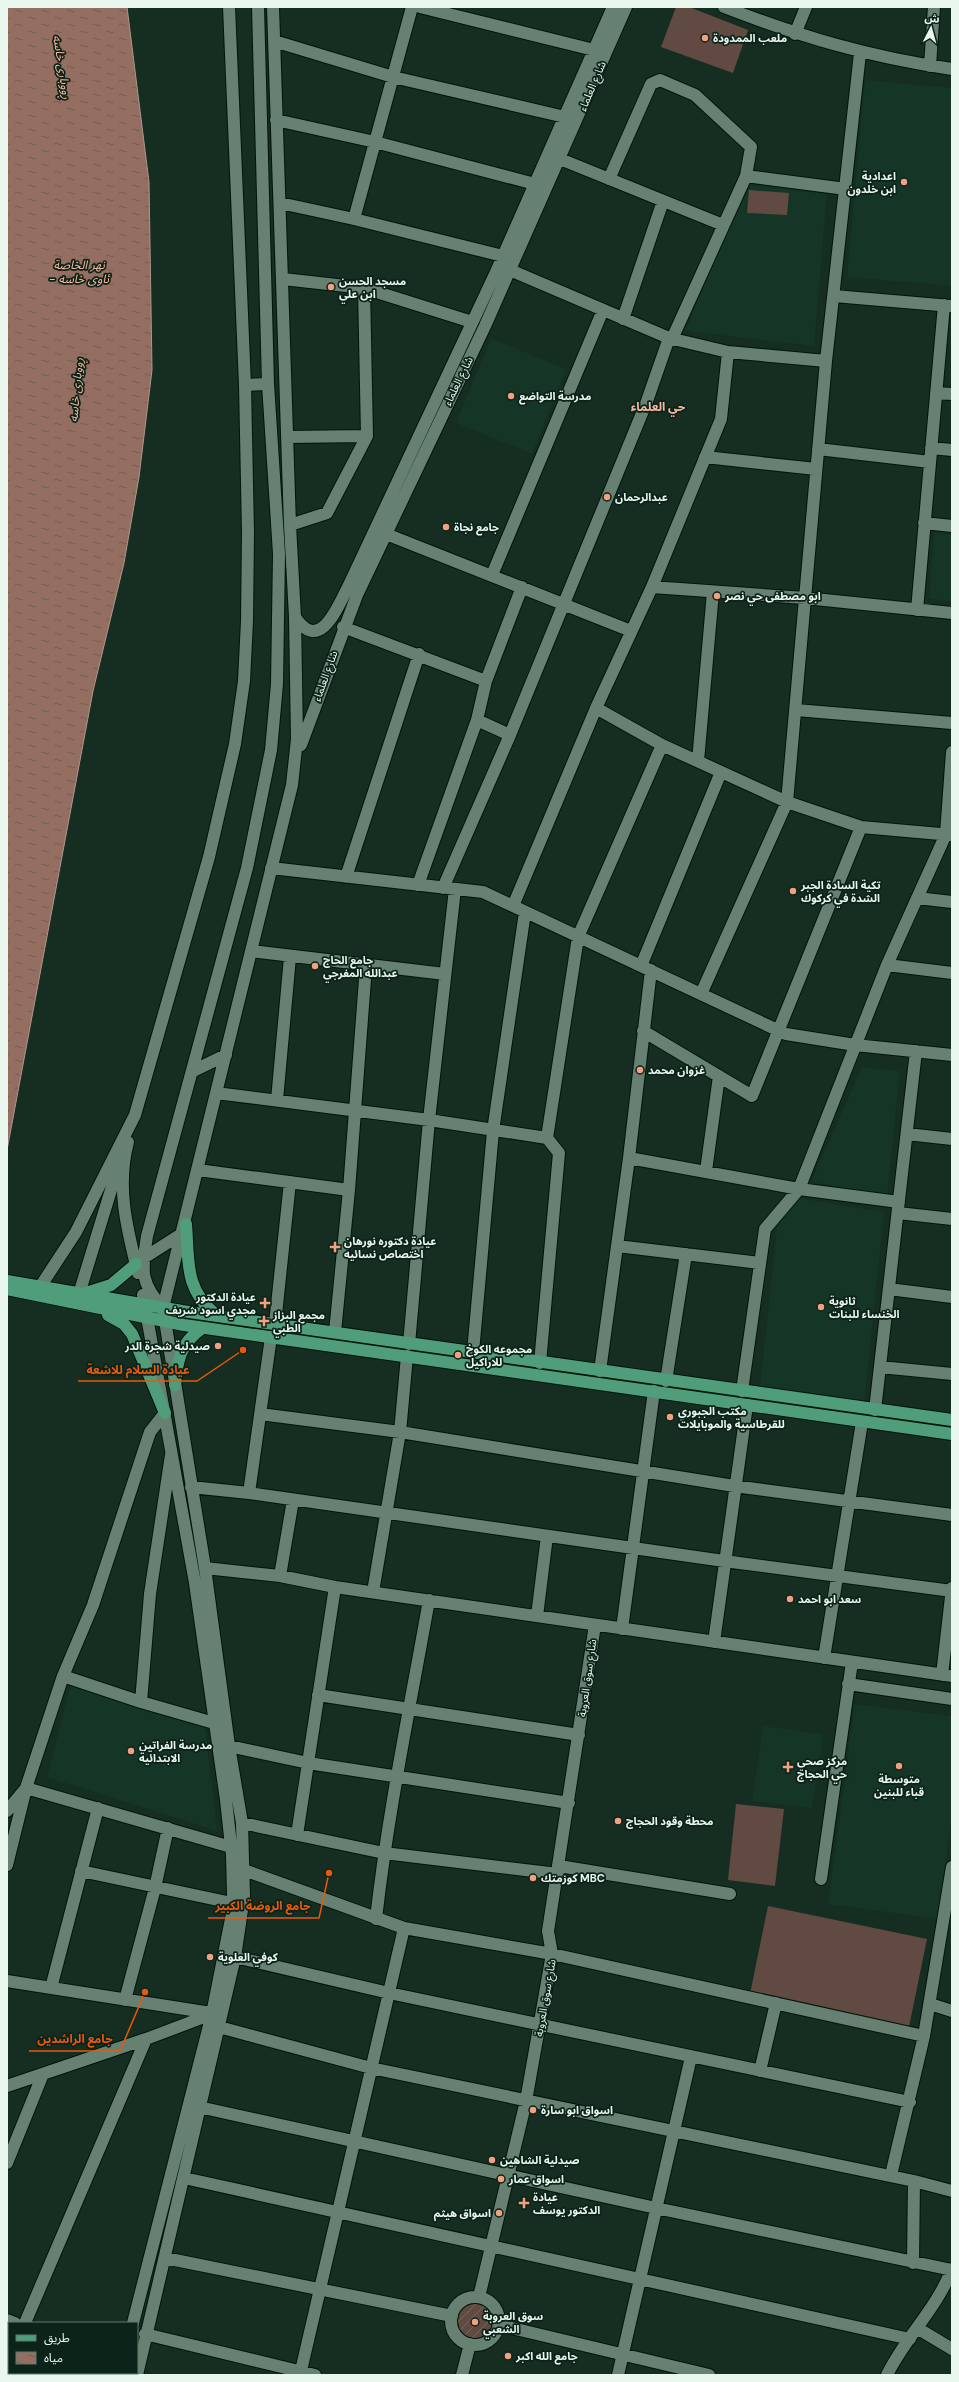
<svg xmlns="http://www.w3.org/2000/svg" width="959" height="2382" font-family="'DM Sans','Noto Sans Arabic',sans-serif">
<defs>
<pattern id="garden-furrows" width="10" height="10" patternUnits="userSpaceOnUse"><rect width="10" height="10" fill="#614a42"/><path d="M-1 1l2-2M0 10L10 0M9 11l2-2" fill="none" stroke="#78655e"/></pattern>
<pattern id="water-ripples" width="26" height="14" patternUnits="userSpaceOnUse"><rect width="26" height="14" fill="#946e60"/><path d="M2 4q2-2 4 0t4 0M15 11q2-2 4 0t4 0" fill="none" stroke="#715e55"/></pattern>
</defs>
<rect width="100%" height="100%" fill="#162d22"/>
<path fill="#153526" d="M 865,80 L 952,88 L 952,286 L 847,277 Z
M 746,184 L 827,194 L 814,346 L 685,331 Z
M 491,338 L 566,369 L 532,454 L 456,423 Z
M 934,533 L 952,535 L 952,601 L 929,599 Z
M 862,1067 L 900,1071 L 887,1196 L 811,1182 Z
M 798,1198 L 884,1212 L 864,1404 L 760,1388 L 777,1226 Z
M 71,1684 L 205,1725 L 217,1831 L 47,1777 Z
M 855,1704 L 952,1716 L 952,1816 L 938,1919 L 828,1904 Z
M 763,1726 L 823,1734 L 812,1808 L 752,1801 Z"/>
<path fill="url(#garden-furrows)" d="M458 2321a17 17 0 1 1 34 0a17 17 0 1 1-34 0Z"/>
<path fill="#614a42" d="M 676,7 L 689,7 L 748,30 L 733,73 L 661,47 Z
M 749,190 L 789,193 L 787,215 L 747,213 Z
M 736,1804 L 784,1809 L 775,1886 L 728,1880 Z
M 768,1906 L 927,1939 L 909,2027 L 750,1994 Z"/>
<path fill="url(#water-ripples)" stroke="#ae978b" d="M 7,7 L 127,7 L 149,182 L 152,370 L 139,477 L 124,563 L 93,691 L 7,1150 Z"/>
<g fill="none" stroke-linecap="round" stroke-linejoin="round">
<g stroke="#01150b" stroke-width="14">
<path id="minor" d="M 420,7 L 594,50
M 724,7 C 802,37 869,57 952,69
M 795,34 L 806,7
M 274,41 L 393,77 L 565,117
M 930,66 L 934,7
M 276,120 L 375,142 L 535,184
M 560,159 L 723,225
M 746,176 L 846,189
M 609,179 L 651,84 L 660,80 L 695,95 L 751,147 L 746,176 L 672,339
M 280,203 L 354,219 L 503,256
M 354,219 L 412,7
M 510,270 L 669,338 L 728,352 L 826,361
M 283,279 L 364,288 L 472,322
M 834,296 L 951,306
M 623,319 L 663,201
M 245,385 L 268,384
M 936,393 L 952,394
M 287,437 L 367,436
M 931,448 L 952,450
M 818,449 L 930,462
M 705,457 L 816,469
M 924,523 L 952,526
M 290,525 L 327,513 L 367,436 L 364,288
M 386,534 L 631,631
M 492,575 L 603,310
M 652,587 L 805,598 L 952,613
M 917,610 L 944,305
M 295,617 C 320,655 338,606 349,585 L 496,272 L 613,7
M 343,627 L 486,681
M 596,708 L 662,745 L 787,802 L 861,827 L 952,835
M 796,710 L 952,723
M 477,720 L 510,735
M 301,745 L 357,595 L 485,326 L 626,7
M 698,761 L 713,592
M 271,868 L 483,892 L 786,1034 L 855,1045 L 952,1055
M 346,877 L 419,654
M 418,885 L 477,720 L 486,681 L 522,587
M 443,888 L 510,735 L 647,401 L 669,338
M 917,898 L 952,902
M 513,906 L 596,708 L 652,587 L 721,419 L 728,352
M 251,951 L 445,974
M 887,965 L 952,973
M 641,966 L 721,772
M 701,994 L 787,802 L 826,361 L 860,53
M 643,1031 L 752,1096 L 861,827
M 193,1071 L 226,1055
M 216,1093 L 429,1120 L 547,1138
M 277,1100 L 290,957
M 907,1134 L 952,1139
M 128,1142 C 116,1187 127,1229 138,1273
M 629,1158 L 799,1189 L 899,1202
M 198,1170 L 349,1190
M 706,1171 L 719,1076
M 898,1213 L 952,1219
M 617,1246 L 760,1263
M 139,1261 L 183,1233
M 40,1287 L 76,1232 L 135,1115 L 209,857 L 235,744 L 244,681 L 247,621 L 248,532 L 245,385 L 229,7
M 889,1289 L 952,1297
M 79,1294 L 119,1164
M 163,1308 C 139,1282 142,1269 147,1236 L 247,868 L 271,750 L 277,684 L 279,554 L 268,384 L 258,7
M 275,1324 L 290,1182
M 335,1332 L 349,1190 L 366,966
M 409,1344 L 429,1120 L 455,889
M 473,1352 L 493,1131 L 525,912
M 540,1363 L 559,1153 L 547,1138 L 578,937 L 662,745
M 880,1367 L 952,1374
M 600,1371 L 629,1158 L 651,970
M 666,1381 L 686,1254
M 742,1391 L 765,1229 L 799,1189 L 887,965 L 946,834 L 952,752
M 875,1410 L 916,1051
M 260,1414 L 400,1432 L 734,1486 L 952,1515
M 191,1487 L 249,1493 L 724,1561 L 952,1591
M 249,1493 L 271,1337
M 205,1568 L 280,1576 L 335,1587 L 952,1676
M 280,1576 L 293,1500
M 373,1592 L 400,1432 L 407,1356
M 537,1616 L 547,1536
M 622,1629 L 654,1391
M 714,1642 L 747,1405
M 824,1658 L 862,1422
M 942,1675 L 952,1588
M 63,1676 L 141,1702 L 214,1723
M 848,1684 L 952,1699
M 318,1695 L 579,1735
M 141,1702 L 150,1594 L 171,1455
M 229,1746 L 308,1763 L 569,1803
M 7,1811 L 26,1788 L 231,1847
M 242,1823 L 384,1853 L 558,1874
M 297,1835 L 335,1587
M 7,1865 L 26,1788 L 63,1676 L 93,1605 L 150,1432 L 165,1413
M 559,1866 L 730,1894
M 244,1870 L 404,1928 L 552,1954 L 924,2036
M 81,1871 L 232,1903
M 821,1879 L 852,1662
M 376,1919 C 388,1812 410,1707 429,1600
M 235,1957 L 389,1993 L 910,2102
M 7,1981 L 211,2013
M 51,1988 L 98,1808
M 125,2000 L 155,1888 L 168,1828
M 930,2004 L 952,2011
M 219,2027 L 371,2068 L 914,2181 L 913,2263
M 760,2071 L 776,2003
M 7,2086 L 146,2039 L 212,2014
M 199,2107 L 656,2208 L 952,2270
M 7,2163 L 43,2074
M 891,2175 L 924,2036 L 952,1867
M 184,2178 C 426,2230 668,2283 910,2339
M 914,2181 L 952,2191
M 165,2258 L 452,2316
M 479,2297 L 526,2101 L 552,1954 L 548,1931 L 595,1625
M451 2321a24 24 0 1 1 48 0a24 24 0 1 1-48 0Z
M 7,2320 L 15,2323
M 25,2323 L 146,2039
M 133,2323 L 212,2014 L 232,1914 L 233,1895 L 232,1855 L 226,1800 L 195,1583 L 143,1295
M 499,2325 L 709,2375
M 917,2328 L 952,2349
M 145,2334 L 315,2375
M 7,2363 L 9,2359
M 121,2375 L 122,2373
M 137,2375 L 235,1957 L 244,1896 L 242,1823 L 229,1746 L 205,1568 L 163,1308 L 292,785 L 297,739 L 295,617 L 290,525 L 273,7
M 300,2375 L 404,1928
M 462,2375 L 470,2344
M 618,2375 L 691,2057
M 887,2375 C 905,2338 937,2308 952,2269"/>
</g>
<g stroke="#01150b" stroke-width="14">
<path id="major" d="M 186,1224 C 189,1261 184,1289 216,1315
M 7,1281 L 182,1311 L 952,1420
M 7,1289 L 184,1325 L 952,1434
M 86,1293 L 111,1285 L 136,1264
M 108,1315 L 124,1324 L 132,1334 L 165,1413
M 175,1385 C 177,1360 181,1343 202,1328"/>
</g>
<use href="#minor" stroke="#668072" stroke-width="12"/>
<use href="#major" stroke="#4f9d7a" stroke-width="12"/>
</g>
<g fill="#f3a081" stroke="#0c2319" stroke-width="1.5">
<circle cx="705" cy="38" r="4"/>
<circle cx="904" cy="182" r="4"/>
<circle cx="331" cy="287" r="4"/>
<circle cx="511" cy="396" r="4"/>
<circle cx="607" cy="497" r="4"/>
<circle cx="446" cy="527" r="4"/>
<circle cx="717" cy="596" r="4"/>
<circle cx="793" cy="891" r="4"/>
<circle cx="315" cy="966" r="4"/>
<circle cx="640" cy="1070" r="4"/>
<path d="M333 1241h4v4h4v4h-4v4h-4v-4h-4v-4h4z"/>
<path d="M263 1297h4v4h4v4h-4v4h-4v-4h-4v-4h4z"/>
<circle cx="821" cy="1307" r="4"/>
<path d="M262 1315h4v4h4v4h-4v4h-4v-4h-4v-4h4z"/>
<circle cx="218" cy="1346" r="4"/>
<circle cx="458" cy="1355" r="4"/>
<circle cx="670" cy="1417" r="4"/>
<circle cx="790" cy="1599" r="4"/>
<circle cx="131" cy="1751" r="4"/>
<circle cx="899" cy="1766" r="4"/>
<path d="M786 1761h4v4h4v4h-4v4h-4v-4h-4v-4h4z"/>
<circle cx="618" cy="1821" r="4"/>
<circle cx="533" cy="1878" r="4"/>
<circle cx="210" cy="1957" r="4"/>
<circle cx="533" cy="2110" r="4"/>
<circle cx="492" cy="2160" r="4"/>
<circle cx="501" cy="2179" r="4"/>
<path d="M522 2197h4v4h4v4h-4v4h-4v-4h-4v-4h4z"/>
<circle cx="499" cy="2213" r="4"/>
<circle cx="475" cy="2322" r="4"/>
<circle cx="508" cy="2356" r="4"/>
</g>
<g text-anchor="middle" stroke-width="3.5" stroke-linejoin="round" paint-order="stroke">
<g font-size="11" font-weight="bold" fill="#e9f7ef" stroke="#0c2319" text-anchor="start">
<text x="713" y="42">ملعب الممدودة</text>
<text x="896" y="180" text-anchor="end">اعدادية<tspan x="896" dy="13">ابن خلدون</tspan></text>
<text x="339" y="285">مسجد الحسن<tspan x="339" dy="13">ابن علي</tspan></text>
<text x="519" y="400">مدرسة التواضع</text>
<text x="615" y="501">عبدالرحمان</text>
<text x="454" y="531">جامع نجاة</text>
<text x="725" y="600">ابو مصطفى حي نصر</text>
<text x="801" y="889">تكية السادة الجبر<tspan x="801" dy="13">الشدة في كركوك</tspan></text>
<text x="323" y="964">جامع الحاج<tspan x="323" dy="13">عبدالله المفرجي</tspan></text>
<text x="648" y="1074">غزوان محمد</text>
<text x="344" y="1245">عيادة دكتوره نورهان<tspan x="344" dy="13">اختصاص نسائيه</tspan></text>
<text x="256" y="1301" text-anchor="end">عيادة الدكتور<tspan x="256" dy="13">مجدي اسود شريف</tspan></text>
<text x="829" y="1305">ثانوية<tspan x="829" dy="13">الخنساء للبنات</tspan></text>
<text x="273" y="1319">مجمع البزاز<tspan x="273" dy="13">الطبي</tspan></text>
<text x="210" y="1350" text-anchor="end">صيدلية شجرة الدر</text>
<text x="466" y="1353">مجموعه الكوخ<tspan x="466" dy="13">للاراكيل</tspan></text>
<text x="678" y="1415">مكتب الجبوري<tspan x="678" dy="13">للقرطاسية والموبايلات</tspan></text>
<text x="798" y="1603">سعد ابو احمد</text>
<text x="139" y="1749">مدرسة الفراتين<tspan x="139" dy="13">الابتدائية</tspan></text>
<text x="797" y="1765">مركز صحي<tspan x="797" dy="13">حي الحجاج</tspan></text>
<text x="899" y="1783" text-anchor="middle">متوسطة<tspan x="899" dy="13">قباء للبنين</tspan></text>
<text x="626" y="1825">محطة وقود الحجاج</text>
<text x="541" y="1882">كوزمتك MBC</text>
<text x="218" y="1961">كوفي العلوية</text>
<text x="541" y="2114">اسواق ابو سارة</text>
<text x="500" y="2164">صيدلية الشاهين</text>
<text x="509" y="2183">اسواق عمار</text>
<text x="533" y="2201">عيادة<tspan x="533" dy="13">الدكتور يوسف</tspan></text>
<text x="491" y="2217" text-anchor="end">اسواق هيثم</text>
<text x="483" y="2320">سوق العروبة<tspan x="483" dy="13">الشعبي</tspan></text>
<text x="516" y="2360">جامع الله اكبر</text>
</g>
<g font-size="11" fill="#e9f7ef" stroke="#0c2319">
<text transform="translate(592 86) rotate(-67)" y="4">شارع العلماء</text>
<text transform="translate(458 381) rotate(-64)" y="4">شارع العلماء</text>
<text transform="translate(325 676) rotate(-70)" y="4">شارع العلماء</text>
<text transform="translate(587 1678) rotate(-82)" y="4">شارع سوق العروبة</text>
<text transform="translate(545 1998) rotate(-80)" y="4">شارع سوق العروبة</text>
</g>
<g font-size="12" font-style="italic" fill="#fab8a0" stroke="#0c2319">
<text transform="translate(62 67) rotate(81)" y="4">ڕووباری خاسە</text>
<text x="79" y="269">نهر الخاصة<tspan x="79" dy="14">- ئاوی خاسە</tspan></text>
<text transform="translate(76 390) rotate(-85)" y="4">ڕووباری خاسە</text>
</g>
<g font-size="12" font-weight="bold" fill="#f7b8a1" stroke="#0c2319">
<text x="658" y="411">حي العلماء</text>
</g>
</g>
<path fill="none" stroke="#e8590c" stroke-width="1.5" d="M243 1350L197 1381H78M329 1873L319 1918H208M145 1992L120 2051H29"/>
<g fill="#e8590c" stroke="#0c2319" stroke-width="1.5">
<circle cx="243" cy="1350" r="4"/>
<circle cx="329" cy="1873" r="4"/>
<circle cx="145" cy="1992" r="4"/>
</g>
<g font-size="12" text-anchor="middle" font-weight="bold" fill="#e8590c" stroke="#0c2319" stroke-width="3.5" stroke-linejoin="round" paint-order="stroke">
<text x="138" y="1374">عيادة السلام للاشعة</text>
<text x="263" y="1910">جامع الروضة الكبير</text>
<text x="75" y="2043">جامع الراشدين</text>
</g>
<rect width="959" height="2382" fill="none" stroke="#e9f7ef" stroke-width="16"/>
<rect x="8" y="2322" width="130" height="52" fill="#0c2319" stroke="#64786f"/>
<rect x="16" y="2335" width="20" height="6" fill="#4f9d7a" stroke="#64786f"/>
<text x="44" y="2342" font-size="12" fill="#e9f7ef">طريق</text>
<rect x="16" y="2352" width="20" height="12" fill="url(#water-ripples)" stroke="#64786f"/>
<text x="44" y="2362" font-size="12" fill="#e9f7ef">مياه</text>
<g transform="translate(931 28) rotate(6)" stroke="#0c2319" stroke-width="3" paint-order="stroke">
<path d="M0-3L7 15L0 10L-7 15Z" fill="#e9f7ef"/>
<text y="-6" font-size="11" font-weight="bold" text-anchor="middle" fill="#e9f7ef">ش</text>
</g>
</svg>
